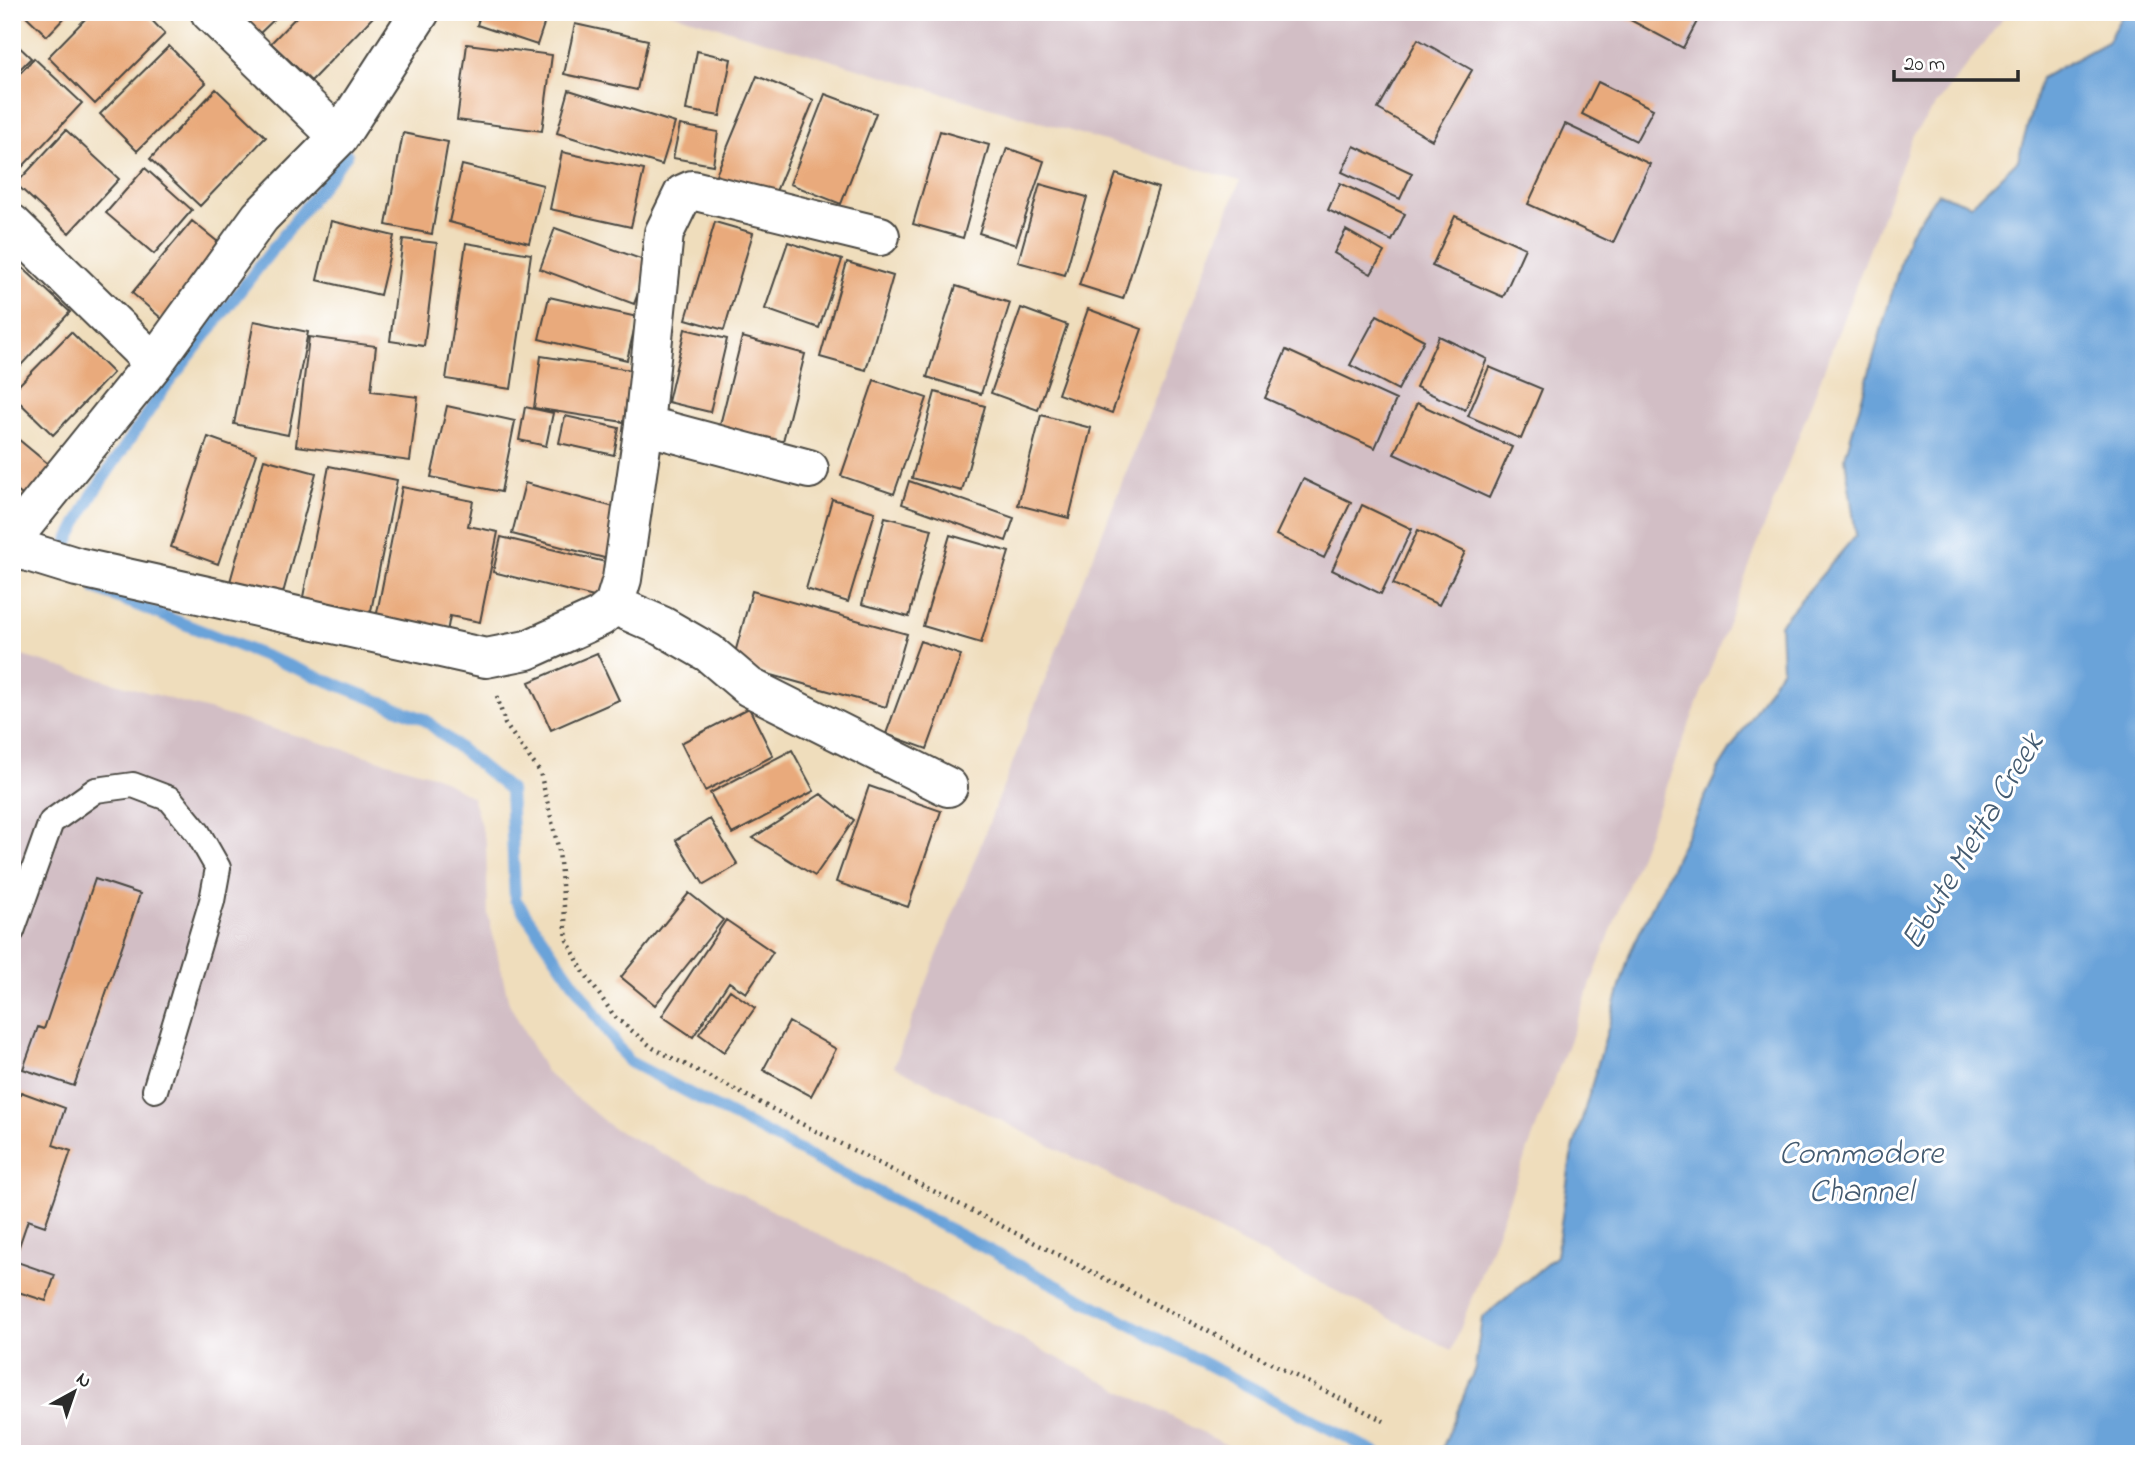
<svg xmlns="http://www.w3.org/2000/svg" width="2156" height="1466" font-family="'Indie Flower',sans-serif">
<rect width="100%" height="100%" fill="#fff"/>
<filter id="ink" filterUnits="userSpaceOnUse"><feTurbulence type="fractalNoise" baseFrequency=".0143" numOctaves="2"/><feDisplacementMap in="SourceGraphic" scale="14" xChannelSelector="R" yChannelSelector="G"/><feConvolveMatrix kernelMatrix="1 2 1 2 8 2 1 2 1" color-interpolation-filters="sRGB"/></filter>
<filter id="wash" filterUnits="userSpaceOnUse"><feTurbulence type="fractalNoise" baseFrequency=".00686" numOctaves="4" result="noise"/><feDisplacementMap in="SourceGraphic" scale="28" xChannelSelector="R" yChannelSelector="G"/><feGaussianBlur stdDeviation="1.57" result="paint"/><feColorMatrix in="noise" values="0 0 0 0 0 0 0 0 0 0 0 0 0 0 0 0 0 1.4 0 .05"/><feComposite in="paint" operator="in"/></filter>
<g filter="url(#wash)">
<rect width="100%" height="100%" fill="#efddbc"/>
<path fill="#d2bec5" d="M 668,12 L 2008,12 L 1913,135 L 1452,1350 L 894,1066 L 1240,181 Z
M 12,653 L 436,776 L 472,797 L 486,842 L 488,914 L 509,1003 L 546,1072 L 611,1127 L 1244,1454 L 12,1454 Z"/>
<path fill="#6aa3d9" stroke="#4a6782" stroke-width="2" d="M 2124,12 L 2144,12 L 2144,1454 L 1440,1454 L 1475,1368 L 1482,1318 L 1556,1256 L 1571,1157 L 1630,952 L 1719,768 L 1782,668 L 1780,624 L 1856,535 L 1845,457 L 1908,236 L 1938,193 L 1971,205 L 2018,160 L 2041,78 L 2107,42 Z"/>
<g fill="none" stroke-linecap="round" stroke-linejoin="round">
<path stroke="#6aa3d9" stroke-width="12" d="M 60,557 L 92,495 L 166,386 L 347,154
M 96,589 L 424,719 L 510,790 L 515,899 L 628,1061 L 1378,1454"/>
</g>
<g id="blocks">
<path fill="#e9aa7c" d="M 22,12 L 70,12 L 47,36 Z
M 92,12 L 144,12 L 165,34 L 95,104 L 48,57 Z
M 237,12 L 282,12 L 258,35 Z
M 301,12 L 371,12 L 374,16 L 311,81 L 271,43 Z
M 481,12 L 548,12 L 537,45 L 477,25 Z
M 1620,12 L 1702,12 L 1683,48 L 1619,14 Z
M 575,24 L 648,40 L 637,90 L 564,74 Z
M 1418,39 L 1472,70 L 1432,140 L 1378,109 Z
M 12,40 L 31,58 L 12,77 Z
M 467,44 L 552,55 L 542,131 L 457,120 Z
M 169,46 L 206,83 L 137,151 L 100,114 Z
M 697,51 L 731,59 L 720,116 L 686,110 Z
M 34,58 L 82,103 L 12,178 L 12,82 Z
M 757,76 L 814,100 L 772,201 L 715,177 Z
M 1598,82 L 1653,109 L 1636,141 L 1582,114 Z
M 216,89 L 266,137 L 200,206 L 150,159 Z
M 569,90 L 675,123 L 662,165 L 557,133 Z
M 825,94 L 876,113 L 841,204 L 790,184 Z
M 1565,124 L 1650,164 L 1613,243 L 1528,204 Z
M 680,125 L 718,132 L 713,165 L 673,158 Z
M 66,130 L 119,179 L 69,233 L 16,184 Z
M 940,131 L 989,145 L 963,238 L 913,224 Z
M 403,133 L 448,142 L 432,234 L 386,225 Z
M 1354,146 L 1412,173 L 1400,199 L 1342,172 Z
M 1007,148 L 1044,161 L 1016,245 L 979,233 Z
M 562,152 L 644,170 L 631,227 L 550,209 Z
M 462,165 L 543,185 L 529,243 L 449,222 Z
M 145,168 L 192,210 L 154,254 L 106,213 Z
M 1116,174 L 1158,188 L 1123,299 L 1079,285 Z
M 1340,183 L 1405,214 L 1392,241 L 1328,210 Z
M 1040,184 L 1087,197 L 1065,275 L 1018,262 Z
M 1455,216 L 1525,248 L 1503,297 L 1432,266 Z
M 192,221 L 229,251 L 168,324 L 132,293 Z
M 331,221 L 394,236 L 380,295 L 317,280 Z
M 715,222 L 753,233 L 724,330 L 686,319 Z
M 555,228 L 649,262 L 634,304 L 540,269 Z
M 1346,230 L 1384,252 L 1371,274 L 1334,253 Z
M 403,239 L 437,243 L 424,346 L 390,341 Z
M 788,242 L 842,260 L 819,328 L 765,309 Z
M 466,243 L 531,254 L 511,389 L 446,379 Z
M 847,262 L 893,276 L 866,370 L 820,357 Z
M 23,268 L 70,312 L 12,375 L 12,280 Z
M 956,286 L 1010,303 L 981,394 L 927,377 Z
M 549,297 L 637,317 L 627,360 L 539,339 Z
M 1021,308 L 1067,325 L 1038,410 L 991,393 Z
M 1088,309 L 1142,329 L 1112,413 L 1058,394 Z
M 1377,315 L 1424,340 L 1398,390 L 1350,365 Z
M 254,321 L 308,332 L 288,435 L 234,424 Z
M 685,329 L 727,339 L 710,412 L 668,402 Z
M 71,332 L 113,373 L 53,435 L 12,395 L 12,392 Z
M 1439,336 L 1487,359 L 1465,410 L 1416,387 Z
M 309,337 L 376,346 L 371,391 L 418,397 L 410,461 L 296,446 Z
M 742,337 L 805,354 L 782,445 L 719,429 Z
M 1286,350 L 1396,400 L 1375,448 L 1265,398 Z
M 541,356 L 631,370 L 624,422 L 534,408 Z
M 1489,367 L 1542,389 L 1521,439 L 1468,416 Z
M 874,380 L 927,398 L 894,494 L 841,476 Z
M 935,392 L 985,406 L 962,491 L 912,478 Z
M 1417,403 L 1512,447 L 1489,498 L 1394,454 Z
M 447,406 L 515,421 L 501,492 L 431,477 Z
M 525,407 L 553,413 L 546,446 L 519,440 Z
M 1041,415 L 1091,428 L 1069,518 L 1018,505 Z
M 565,416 L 619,428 L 614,455 L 559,443 Z
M 12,434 L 53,468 L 27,499 L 12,487 Z
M 208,437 L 256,454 L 218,564 L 171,547 Z
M 264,459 L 316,473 L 280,604 L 228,589 Z
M 329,466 L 397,480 L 368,626 L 300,612 Z
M 1303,479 L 1351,502 L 1324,558 L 1276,535 Z
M 909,481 L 1014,518 L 1006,541 L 902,504 Z
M 525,483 L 625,510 L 612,560 L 512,534 Z
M 402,487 L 473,501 L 468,526 L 498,532 L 480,622 L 450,616 L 445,643 L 374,628 Z
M 832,499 L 875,512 L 848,602 L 806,589 Z
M 1362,505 L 1412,529 L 1381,594 L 1332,570 Z
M 885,517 L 932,529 L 909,617 L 862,604 Z
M 1418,530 L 1465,552 L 1439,605 L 1393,584 Z
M 950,535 L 1009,552 L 981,643 L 923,626 Z
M 501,537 L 614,564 L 606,600 L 493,572 Z
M 752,591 L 907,634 L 886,707 L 732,664 Z
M 920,641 L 961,655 L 927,749 L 886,734 Z
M 597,653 L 619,700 L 551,730 L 529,682 Z
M 749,708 L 773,756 L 705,791 L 681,743 Z
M 792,750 L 814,791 L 732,834 L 710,793 Z
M 869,786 L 941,811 L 908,907 L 836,882 Z
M 821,794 L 854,820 L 815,876 L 753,838 Z
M 710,819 L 738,865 L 704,885 L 676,840 Z
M 95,879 L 140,894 L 74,1086 L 23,1069 L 38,1027 L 44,1029 Z
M 689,893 L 723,920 L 655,1005 L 621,977 Z
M 726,920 L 773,952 L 746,993 L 729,982 L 693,1037 L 662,1016 Z
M 730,990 L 755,1008 L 724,1052 L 699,1034 Z
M 789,1022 L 836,1049 L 811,1096 L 763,1070 Z
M 21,1092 L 65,1108 L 53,1145 L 71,1151 L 45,1226 L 28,1220 L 14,1261 L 55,1275 L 46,1301 L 12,1290 L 12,1119 Z"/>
</g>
</g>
<g filter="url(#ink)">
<use href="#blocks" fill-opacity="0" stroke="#484641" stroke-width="2"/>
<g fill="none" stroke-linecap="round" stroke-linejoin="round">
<g stroke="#484641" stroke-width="28">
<path id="service" d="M 12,931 L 51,822 L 96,790 L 133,785 L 170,799 L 198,833 L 218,868 L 212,901 L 155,1090"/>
</g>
<g stroke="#484641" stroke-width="42">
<path id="minor" d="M 210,12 L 339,137
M 12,224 L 154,363
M 644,425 L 809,469
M 12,539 L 154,363 L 260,217 L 339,137 L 420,12
M 12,547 L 77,567 L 486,658 L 527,650 L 600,617 L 614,605 L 622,579 L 644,425 L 664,233 L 683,194 L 692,190 L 880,236
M 614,605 L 662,626 L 709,653 L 749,687 L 948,787"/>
</g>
<path stroke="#484641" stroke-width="4.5" stroke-dasharray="2 5" stroke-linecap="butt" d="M 497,696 L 505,724 L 540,772 L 559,851 L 567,940 L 583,971 L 615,1017 L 653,1048 L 1384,1421"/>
<use href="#service" stroke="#fff" stroke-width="24"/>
<use href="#minor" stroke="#fff" stroke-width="38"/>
</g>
</g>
<g text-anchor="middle" stroke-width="6" stroke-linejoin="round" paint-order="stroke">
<g font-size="33" font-style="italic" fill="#445b71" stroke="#fff">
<text transform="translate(1970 840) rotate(-59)" y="12">Ebute Metta Creek</text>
<text x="1861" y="1163">Commodore<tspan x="1861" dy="38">Channel</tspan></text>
</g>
</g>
<rect width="2156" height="1466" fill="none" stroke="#fff" stroke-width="42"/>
<g transform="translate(74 1392) rotate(40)" stroke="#ffffff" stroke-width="5" paint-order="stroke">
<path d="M0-5L12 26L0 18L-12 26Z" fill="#2b2b2b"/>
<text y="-10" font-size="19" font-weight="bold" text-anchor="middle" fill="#2b2b2b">N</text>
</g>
<path d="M1894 70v10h124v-10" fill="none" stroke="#2b2b2b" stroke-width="3.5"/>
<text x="1904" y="70" font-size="21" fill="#2b2b2b" stroke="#ffffff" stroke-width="5" paint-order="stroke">20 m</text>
</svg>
